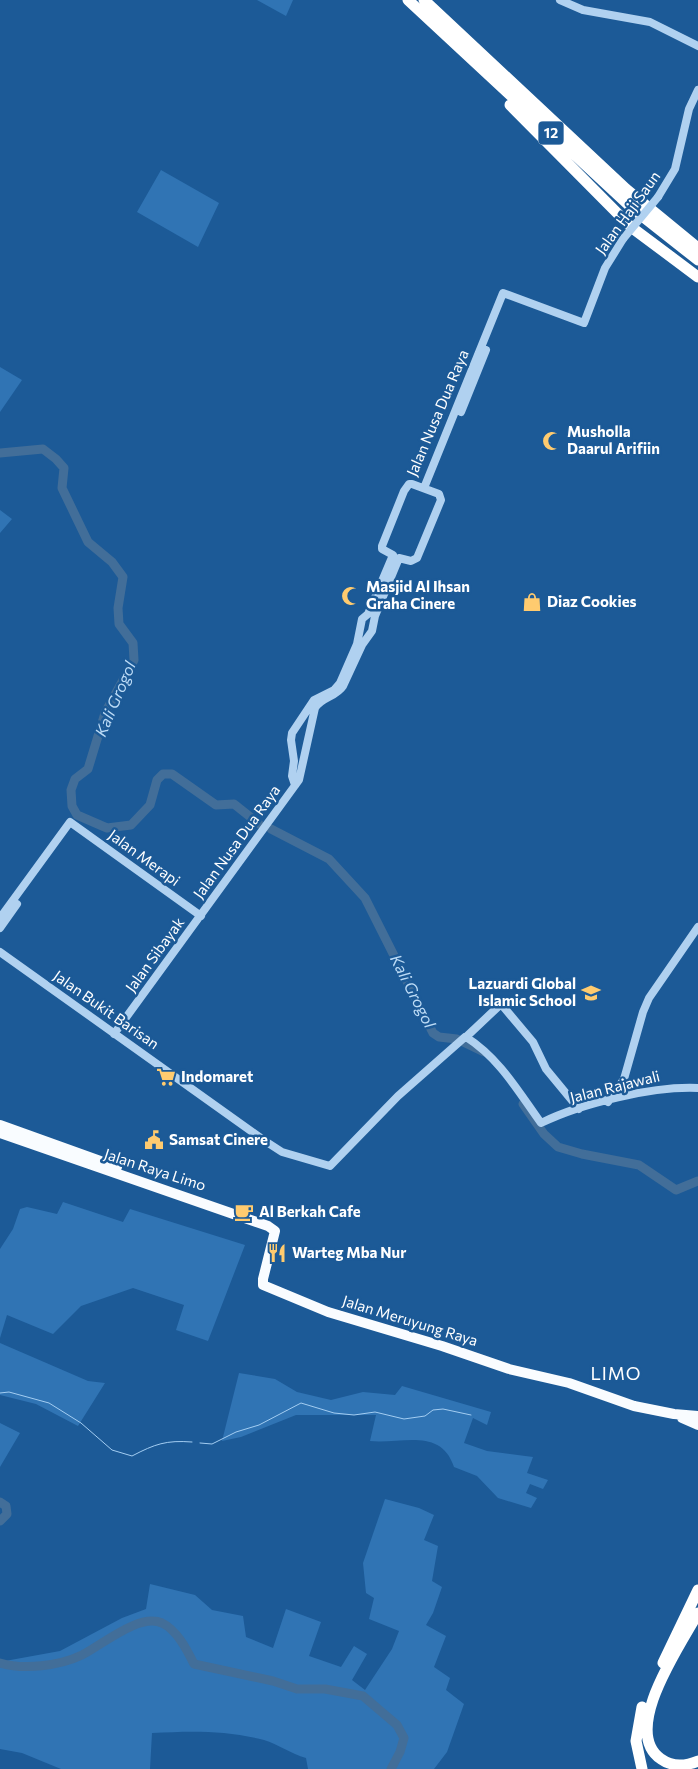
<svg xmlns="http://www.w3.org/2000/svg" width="698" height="1769" font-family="Commissioner,sans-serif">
<rect width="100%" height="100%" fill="#1c5a97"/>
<path fill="#3074b4" d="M 257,0 L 293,0 L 286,16 Z
M 161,170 L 219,203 L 198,247 L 137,212 Z
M 0,367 L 22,380 L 0,412 Z
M 0,510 L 12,519 L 0,533 Z
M 63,1202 L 123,1222 L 130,1209 L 245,1245 L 208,1341 L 176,1330 L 184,1305 L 133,1288 L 81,1306 L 53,1334 L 7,1315 L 0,1338 L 0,1249 L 13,1229 L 20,1209 L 27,1207 L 57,1214 Z
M 0,1343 L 88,1381 L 105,1383 L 78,1426 L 36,1404 L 0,1395 Z
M 239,1373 L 275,1379 L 297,1392 L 331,1400 L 363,1392 L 395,1395 L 402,1386 L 491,1412 L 487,1425 L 473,1418 L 464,1443 L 487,1451 L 533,1457 L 527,1473 L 548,1480 L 543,1489 L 530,1484 L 526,1493 L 537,1498 L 531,1508 L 498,1498 L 477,1476 L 454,1467 C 441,1427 402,1444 370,1441 L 376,1415 L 296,1415 L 241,1437 L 222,1441 Z
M 0,1423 L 20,1433 L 0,1467 Z
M 385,1499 L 419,1508 L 434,1515 L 424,1540 L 438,1546 L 432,1581 L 442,1587 L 433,1613 L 426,1625 L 446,1636 L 434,1667 L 450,1678 L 446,1690 L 464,1704 L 447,1752 L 434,1769 L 308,1769 L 306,1758 C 291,1754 278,1744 264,1740 C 225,1730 191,1731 152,1733 L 150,1769 L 61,1769 L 22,1753 L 0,1749 L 0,1659 L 5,1661 L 60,1651 L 122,1618 L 146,1609 L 150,1584 L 195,1595 L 212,1610 L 243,1616 L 246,1637 L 273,1648 L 286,1609 L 321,1622 L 309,1656 L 341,1667 L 354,1646 L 367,1654 L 352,1680 L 365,1690 L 392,1649 L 399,1631 L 369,1619 L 374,1598 L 366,1593 L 363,1563 Z"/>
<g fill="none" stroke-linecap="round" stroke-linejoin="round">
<path stroke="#a3cdf2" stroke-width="1" d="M 0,1393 L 9,1392 L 49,1403 L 81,1423 L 112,1450 L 132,1456 C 155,1444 166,1440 192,1442
M 200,1443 L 212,1444 L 236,1432 L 259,1425 L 301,1403 L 334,1413 L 354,1415 L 375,1412 L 404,1419 L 425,1416 L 433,1410 L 443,1409 L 471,1415"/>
<path stroke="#426e99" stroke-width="9" d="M 0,453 L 43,449 L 56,459 L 64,468 L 62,488 L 88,542 L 112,562 L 123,577 L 118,608 L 119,624 L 133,643 L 134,660 L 105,713 L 88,769 L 75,779 L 71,790 L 72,806 L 77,815 L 107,828 L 131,825 L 150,805 L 157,780 L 163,774 L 172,774 L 216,805 L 234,804 L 259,824
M 271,829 L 329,859 L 365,898 L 433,1033 L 439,1037 L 457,1039 L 484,1052
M 523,1104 L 544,1134 L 558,1147 L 582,1154 L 639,1165 L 676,1190 L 698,1181
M 0,1502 L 6,1506 L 7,1514 L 0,1521
M 0,1663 C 24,1670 59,1666 82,1655 C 102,1645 139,1613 162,1623 C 177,1630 187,1650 194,1664 L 273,1681 L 297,1689 L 325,1689 L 363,1696 L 397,1725 L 404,1738 L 400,1752 L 391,1769"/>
<path stroke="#b0d1f0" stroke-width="8" d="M 560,0 L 583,10 L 650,22 L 698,46
M 658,197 L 675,169 L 689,109 L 698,90
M 461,412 L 486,350
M 424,488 L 503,293 L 584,323 L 605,268 L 623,239
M 0,918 L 70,822 L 201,916
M 0,928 L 17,904
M 0,952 L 265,1141 L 282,1152 L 330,1166 L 398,1096 L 465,1037
M 114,1034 L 299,780 L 315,708 C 321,697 336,697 343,686 L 362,645 L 372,631 L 375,616 L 399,558 L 411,561 L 417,558 L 441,500 L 439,494 L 412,484 L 409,484 L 404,491 L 382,546 L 382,549 L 393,555 L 368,614 L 362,619 L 357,644 L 340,683 L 334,690 L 314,700 L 292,733 L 291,740 L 294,761 L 292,776 L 295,785
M 608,1102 L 624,1079 L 643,1012 L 649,998 L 698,927
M 579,1109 L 546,1069 L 533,1042 L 501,1004 L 466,1037 C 499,1058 518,1091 541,1123 C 582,1103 653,1086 698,1088"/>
<path stroke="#f9fcff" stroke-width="10" d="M 0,1125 L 117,1167
M 0,1133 L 268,1226 L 275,1231 L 263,1279 L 263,1285 L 328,1312 L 442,1346 L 509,1369 L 569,1383 L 634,1406 L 674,1414 L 698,1416
M 682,1418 L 698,1425"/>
<path stroke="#fff" stroke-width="11" d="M 408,0 L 632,208 L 698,260
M 424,0 L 626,189 L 698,248
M 510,105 L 631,227 L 698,277
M 698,1613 C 681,1644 620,1731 661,1759 C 672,1767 686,1766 698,1761
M 663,1663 L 698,1590
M 642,1769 L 636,1741 L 642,1707"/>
<path stroke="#b0d1f0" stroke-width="8" d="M 623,239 L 658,197"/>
</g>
<defs>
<g id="mosque-bare" transform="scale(1.5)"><path d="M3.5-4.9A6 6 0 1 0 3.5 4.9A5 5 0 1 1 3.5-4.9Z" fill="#ffcb6f" stroke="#1c5a97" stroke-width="2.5" paint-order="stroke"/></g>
<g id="shop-bare" transform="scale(1.5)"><path d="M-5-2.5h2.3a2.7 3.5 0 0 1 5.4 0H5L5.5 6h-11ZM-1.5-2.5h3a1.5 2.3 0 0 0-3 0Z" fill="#ffcb6f" stroke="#1c5a97" stroke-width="2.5" paint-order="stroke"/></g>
<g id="school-bare" transform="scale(1.5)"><path d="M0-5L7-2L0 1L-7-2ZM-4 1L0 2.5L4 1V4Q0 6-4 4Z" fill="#ffcb6f" stroke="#1c5a97" stroke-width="2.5" paint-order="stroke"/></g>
<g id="supermarket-bare" transform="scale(1.5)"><path d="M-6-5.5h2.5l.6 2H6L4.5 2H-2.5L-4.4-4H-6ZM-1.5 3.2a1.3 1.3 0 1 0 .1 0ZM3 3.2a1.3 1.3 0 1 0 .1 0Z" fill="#ffcb6f" stroke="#1c5a97" stroke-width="2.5" paint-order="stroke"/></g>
<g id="civic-bare" transform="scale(1.5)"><path d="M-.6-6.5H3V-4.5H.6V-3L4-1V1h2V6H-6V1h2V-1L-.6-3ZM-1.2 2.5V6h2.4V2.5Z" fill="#ffcb6f" stroke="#1c5a97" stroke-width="2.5" paint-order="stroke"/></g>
<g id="cafe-bare" transform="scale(1.5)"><path d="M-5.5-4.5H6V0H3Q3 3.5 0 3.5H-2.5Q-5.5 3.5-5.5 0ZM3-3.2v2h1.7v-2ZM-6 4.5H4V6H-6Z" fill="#ffcb6f" stroke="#1c5a97" stroke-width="2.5" paint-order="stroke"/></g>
<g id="restaurant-bare" transform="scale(1.5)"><path d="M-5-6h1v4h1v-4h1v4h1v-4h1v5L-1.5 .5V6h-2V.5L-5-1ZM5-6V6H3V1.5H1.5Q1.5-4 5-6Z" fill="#ffcb6f" stroke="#1c5a97" stroke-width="2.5" paint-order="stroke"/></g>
</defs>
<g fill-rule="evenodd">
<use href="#mosque-bare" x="552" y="441"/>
<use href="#mosque-bare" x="351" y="596"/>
<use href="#shop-bare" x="532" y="602"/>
<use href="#school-bare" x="591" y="993"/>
<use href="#supermarket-bare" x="166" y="1077"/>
<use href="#civic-bare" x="154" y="1140"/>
<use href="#cafe-bare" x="244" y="1212"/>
<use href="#restaurant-bare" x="277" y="1253"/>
</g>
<g text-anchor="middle" stroke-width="5" stroke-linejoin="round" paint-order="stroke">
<rect fill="#1c5a97" stroke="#bbcee0" stroke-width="1" x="538.5" y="121.5" width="25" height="23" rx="4"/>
<g font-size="14" font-weight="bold" fill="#fff">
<text x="551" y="138">12</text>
</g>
<g font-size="15" fill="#fff" stroke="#1c5a97">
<text transform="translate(628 213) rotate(-54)" y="5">Jalan Haji Saun</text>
<text transform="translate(438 413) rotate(-67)" y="5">Jalan Nusa Dua Raya</text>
<text transform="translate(237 842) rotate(-54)" y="5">Jalan Nusa Dua Raya</text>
<text transform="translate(144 858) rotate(36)" y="5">Jalan Merapi</text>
<text transform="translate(155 955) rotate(-54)" y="5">Jalan Sibayak</text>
<text transform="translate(106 1010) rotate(35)" y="5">Jalan Bukit Barisan</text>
<text transform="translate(615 1087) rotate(-14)" y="5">Jalan Rajawali</text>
<text transform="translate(155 1170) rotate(18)" y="5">Jalan Raya Limo</text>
<text transform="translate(410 1321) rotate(17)" y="5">Jalan Meruyung Raya</text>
</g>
<g font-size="15" font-weight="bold" fill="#fff" stroke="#1c5a97" text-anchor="start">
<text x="567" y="437">Musholla<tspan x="567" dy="17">Daarul Arifiin</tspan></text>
<text x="366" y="592">Masjid Al Ihsan<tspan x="366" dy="17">Graha Cinere</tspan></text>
<text x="547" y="607">Diaz Cookies</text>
<text x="576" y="989" text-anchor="end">Lazuardi Global<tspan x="576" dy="17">Islamic School</tspan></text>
<text x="181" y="1082">Indomaret</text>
<text x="169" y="1145">Samsat Cinere</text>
<text x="259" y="1217">Al Berkah Cafe</text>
<text x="292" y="1258">Warteg Mba Nur</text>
</g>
<g font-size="16" font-style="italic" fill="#bcdbf6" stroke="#1c5a97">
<text transform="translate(115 699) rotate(-67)" y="6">Kali Grogol</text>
<text transform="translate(413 991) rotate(63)" y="6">Kali Grogol</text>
</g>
<g font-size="18" letter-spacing="1" fill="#fff" stroke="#1c5a97">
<text x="616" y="1380">LIMO</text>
</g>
</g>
</svg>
